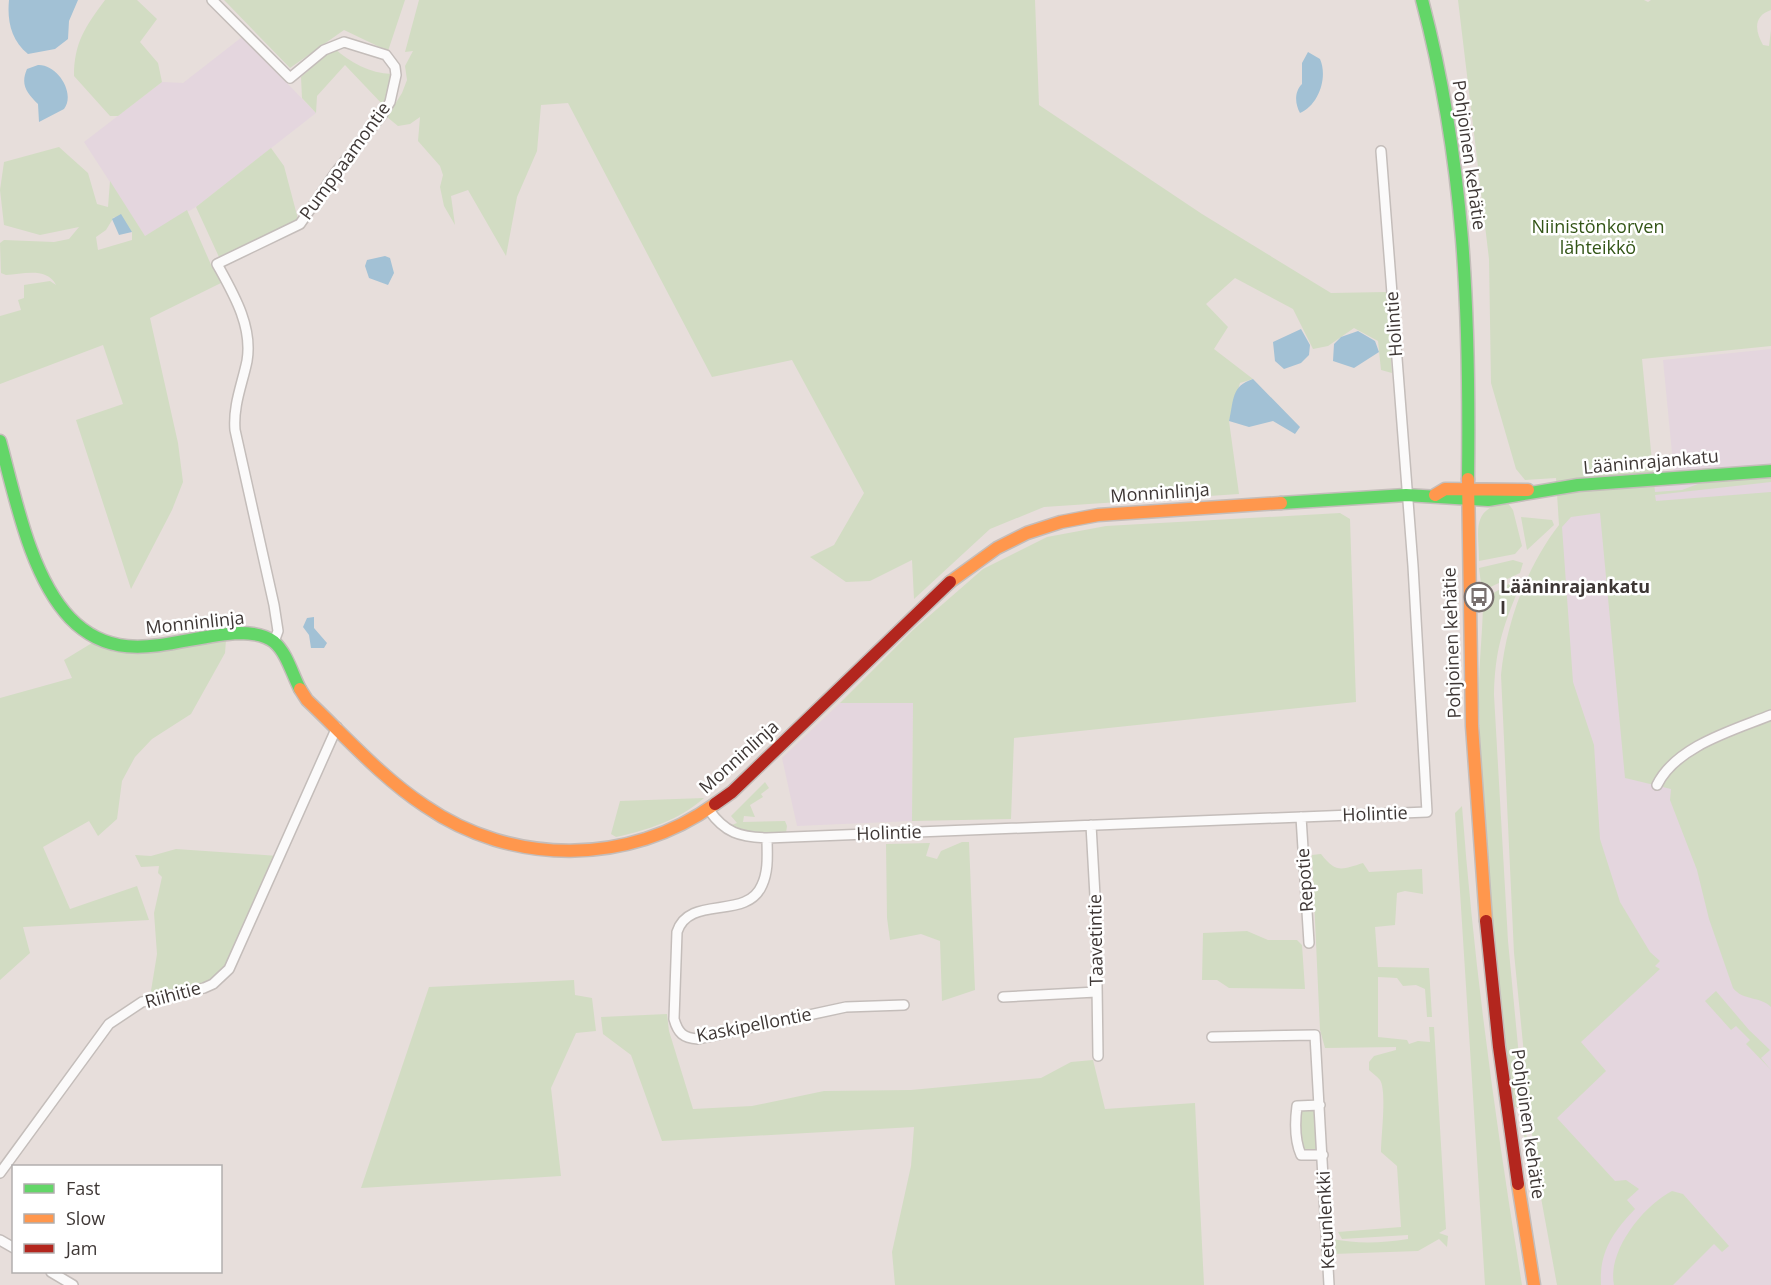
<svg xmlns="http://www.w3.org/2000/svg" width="1771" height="1285" font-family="'Open Sans',sans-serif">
<rect width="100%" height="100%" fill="#e7dedb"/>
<path fill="#e4d6de" d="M 242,37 L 316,113 L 196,207 L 145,236 L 84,142 L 162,82 L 183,83 Z
M 1771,349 L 1771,1285 L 1585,1285 L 1540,1131 L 1594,989 L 1559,495 L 1675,484 L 1663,360 Z
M 840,703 L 913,703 L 912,821 L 797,826 L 782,758 Z"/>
<path fill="#d2dcc3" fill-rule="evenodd" d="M 105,0 L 137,0 L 157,19 L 140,42 L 158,63 L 162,82 L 118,116 L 110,116 L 74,76 C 74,42 86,26 105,0 Z
M 224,0 L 405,0 L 388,51 L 344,30 L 290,68 Z
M 419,0 L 1035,0 L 1039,105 L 1202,214 L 1331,293 L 1386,292 L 1392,373 L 1381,370 L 1378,341 L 1354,328 L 1328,346 L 1313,349 L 1293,309 L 1235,278 L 1206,304 L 1228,327 L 1214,349 L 1253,379 L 1240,383 L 1229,421 L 1239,494 L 1044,507 L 990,529 L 914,599 L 912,560 L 870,581 L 846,582 L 810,557 L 834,545 L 864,493 L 792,360 L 712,377 L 568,103 L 541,105 L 537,151 L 517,197 L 506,256 L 468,190 L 451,196 L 455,225 L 444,206 L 440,187 L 443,175 L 440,166 L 418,141 L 420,117 L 410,124 L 398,126 L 387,117 L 402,93 L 407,80 L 405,66 L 413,51 L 405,52 Z
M 1458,0 L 1644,0 L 1648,2 L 1651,0 L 1771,0 L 1771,10 C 1753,16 1755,31 1763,45 L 1769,46 L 1771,30 L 1771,346 L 1642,359 L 1655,492 L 1682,490 L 1703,482 L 1771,478 L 1771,482 L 1655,495 L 1656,501 L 1771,492 L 1771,1007 C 1760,996 1743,1001 1733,988 L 1709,919 L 1697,870 L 1670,800 L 1671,789 L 1625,778 L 1600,513 L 1571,517 L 1562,527 L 1573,682 L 1594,745 L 1600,839 L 1620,902 L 1650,952 L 1660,961 L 1655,966 L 1660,969 L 1581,1042 L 1606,1071 L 1557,1118 L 1615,1181 L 1626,1180 L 1639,1189 L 1627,1200 L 1635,1209 C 1613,1232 1599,1252 1601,1285 L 1557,1285 L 1535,1165 L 1514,953 L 1501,675 C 1506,623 1527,566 1559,525 L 1556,478 L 1525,480 L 1516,469 L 1491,383 L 1489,259 Z
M 334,48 C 351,63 369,73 392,74 L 390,90 L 384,106 L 345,65 L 317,96 L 316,113 L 302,98 L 301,77 Z
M 59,147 L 88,173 L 97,204 L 108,207 L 110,181 L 145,236 L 187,210 L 212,267 L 223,282 L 150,318 L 178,443 L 183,482 L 172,510 L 131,589 L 76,420 L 123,404 L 103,345 L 0,384 L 0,316 L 21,310 L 18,300 L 24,298 L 24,285 L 50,281 L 56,285 C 47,267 23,274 6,275 L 1,273 L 0,243 L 4,240 L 54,242 L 69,239 L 79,227 L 40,235 L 4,225 L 0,190 L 4,162 ZM 114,217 L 132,232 L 132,240 L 98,250 L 96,237 L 106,230 Z
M 271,148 L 284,166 L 298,219 L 219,257 L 196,207 Z
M 1507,502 L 1513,510 L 1522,546 L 1515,554 L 1479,561 C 1479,531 1470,509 1507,502 Z
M 1340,513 L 1350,519 L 1356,702 L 1014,738 L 1011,819 L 912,821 L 913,703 L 840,703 L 913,630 L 983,569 L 1047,537 L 1106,526 Z
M 1521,517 L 1552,520 L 1554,525 L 1527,550 Z
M 1513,560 L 1523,563 L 1520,573 L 1482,591 L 1479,568 Z
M 1514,581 L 1519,588 C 1502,629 1495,651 1494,695 L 1508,941 L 1527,1141 L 1524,1137 L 1519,1108 L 1512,1106 C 1496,972 1482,838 1479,703 C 1478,668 1483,634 1483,599 Z
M 226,640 L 225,653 L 191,714 L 152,739 L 135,757 L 122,781 L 117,819 L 98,836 L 89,821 L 43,847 L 70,909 L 137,886 L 149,920 L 23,927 L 30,953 L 0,980 L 0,698 L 72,678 L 64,660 L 92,643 L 111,651 L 134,654 Z
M 765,782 L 769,788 L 761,794 L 763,797 L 750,805 L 755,817 L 744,816 L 743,822 L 785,821 L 787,826 L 786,833 L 753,834 L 729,826 L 737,823 L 731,816 Z
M 704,798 C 679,820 648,830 616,837 L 611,834 L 620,801 Z
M 1462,806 C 1474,967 1496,1126 1522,1285 L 1485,1285 L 1455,813 Z
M 962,842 L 969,842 L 975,990 L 942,1001 L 940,941 L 921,934 L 890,940 L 887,918 L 886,844 L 930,843 L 926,856 L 937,859 L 941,851 Z
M 176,849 L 278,856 C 264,888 237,966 209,982 C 193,990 168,992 150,997 L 157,954 L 154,913 L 162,877 L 158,873 L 159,866 L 141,867 L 135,855 L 151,856 Z
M 1321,854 C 1336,873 1341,870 1363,863 L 1369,872 L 1422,869 L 1423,894 L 1405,891 L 1397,893 L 1395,925 L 1375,927 L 1378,967 L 1429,968 L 1432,1017 L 1427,1017 L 1425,989 L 1416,985 L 1403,986 L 1397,978 L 1378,977 L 1378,1037 L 1407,1040 L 1409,1044 L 1418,1041 L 1430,1042 L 1429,1027 L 1434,1027 L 1446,1229 L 1439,1233 L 1448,1236 L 1447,1247 L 1439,1239 L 1418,1251 L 1333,1254 L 1333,1239 C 1357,1244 1382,1243 1408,1239 L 1408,1235 L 1342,1239 L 1338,1232 L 1401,1227 L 1397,1166 L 1381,1152 C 1381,1136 1387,1091 1380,1080 C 1377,1076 1372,1073 1369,1070 L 1369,1062 L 1374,1056 L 1396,1050 L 1396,1047 L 1325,1048 L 1320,1030 L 1312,855 Z
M 1247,931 L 1268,940 L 1297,940 L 1302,945 L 1305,989 L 1229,988 L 1217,980 L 1202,980 L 1203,933 Z
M 574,980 L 575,995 L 592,998 L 596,1031 L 576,1033 L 551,1088 L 561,1176 L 361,1188 L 429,987 Z
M 1716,991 L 1749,1030 L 1770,1050 L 1761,1058 L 1771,1070 L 1746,1044 L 1750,1040 L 1736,1026 L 1731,1030 L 1705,1001 Z
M 667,1014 L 669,1031 L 693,1109 L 752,1106 L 824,1091 L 911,1090 L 1041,1078 L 1071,1062 L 1093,1060 L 1105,1109 L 1195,1103 L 1204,1285 L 895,1285 L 892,1252 L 911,1166 L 914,1127 L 662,1141 L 631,1055 L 603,1034 L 601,1017 Z
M 1313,1109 L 1316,1111 L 1318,1151 L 1305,1151 C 1298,1143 1297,1118 1303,1110 Z
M 1672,1191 L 1683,1194 L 1729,1246 L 1722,1252 L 1714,1244 L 1673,1285 L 1614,1285 C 1607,1251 1643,1206 1672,1191 Z"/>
<path fill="#a2c1d5" d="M 9,0 L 78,0 L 69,21 L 68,39 L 55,49 L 28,54 C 11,40 7,21 9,0 Z
M 1308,52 L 1320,59 C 1328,77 1319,105 1300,113 C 1295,104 1294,92 1302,84 L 1302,63 Z
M 38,65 C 57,64 76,93 64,109 L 39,122 L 38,104 C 27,93 20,85 27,69 Z
M 121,214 L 132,232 L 119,235 L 112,219 Z
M 385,256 L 390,258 L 394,273 L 388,285 L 369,278 L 365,266 L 367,260 Z
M 1301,329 L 1310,345 L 1309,355 L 1301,363 L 1284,369 L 1275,361 L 1273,342 Z
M 1358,331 L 1375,341 L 1379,352 L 1354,368 L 1333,361 L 1334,344 L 1341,337 Z
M 1253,379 L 1300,427 L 1295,434 L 1273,421 L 1249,427 L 1229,421 C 1234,400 1231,386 1253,379 Z
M 314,617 L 314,628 L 327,643 L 324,648 L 311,648 L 309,635 L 303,627 L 307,618 Z"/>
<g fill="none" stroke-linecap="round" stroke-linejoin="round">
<g stroke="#c4bdba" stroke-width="12">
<path id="street" d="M 212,0 L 290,78 L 324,50 L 344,42 L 386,55 L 395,67 L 396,75 L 390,102 L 382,115 L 336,172 L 300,224 L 217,264 C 233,293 253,326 247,361 C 242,385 233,405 235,430 L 274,605 L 278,631 L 274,642
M 1657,785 C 1676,746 1734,730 1771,715
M 709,810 C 725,833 740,837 767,838 L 1427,812 L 1413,566 L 1381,151
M 1301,817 L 1309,943
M 1091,825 L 1096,914 L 1098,1056
M 767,838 C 767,853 769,870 762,885 C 747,921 689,894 677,932 L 674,1019 C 678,1033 683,1038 698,1039 L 846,1007 L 904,1005
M 1003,997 L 1096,992
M 1212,1037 L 1315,1035 L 1329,1285
M 1320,1105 L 1297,1106 C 1295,1121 1295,1141 1301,1155 L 1323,1155
M 0,1173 L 109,1024 L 142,1002 L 204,988 L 213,984 L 229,969 L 337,727
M 0,1240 L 14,1248
M 51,1272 L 73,1285"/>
</g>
<g stroke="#c4bdba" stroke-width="15">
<path id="fast" d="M 1422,0 C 1465,162 1470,313 1468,479
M 0,441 C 15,496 30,576 70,618 C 120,670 178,636 239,633 C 250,633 264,634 274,642 C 287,653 292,674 300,689
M 1281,503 L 1406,495 L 1488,500 L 1578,485 L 1771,471"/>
</g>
<g stroke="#c4bdba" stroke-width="15">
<path id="slow" d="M 1468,479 L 1472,726 L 1486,921
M 1435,495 L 1445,489 L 1528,490
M 950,582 L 997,548 L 1027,533 L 1061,522 L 1098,515 L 1281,503
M 300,689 L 307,700 C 345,736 381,777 425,806 C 512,866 629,866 715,804
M 1518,1184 L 1534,1285"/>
</g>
<g stroke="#c4bdba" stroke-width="15">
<path id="jam" d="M 715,804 L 732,792 L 950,582
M 1486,921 L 1499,1047 L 1518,1184"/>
</g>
<use href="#street" stroke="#fbfafa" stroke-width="9"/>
<use href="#fast" stroke="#63d668" stroke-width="12"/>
<use href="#slow" stroke="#ff974d" stroke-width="12"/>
<use href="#jam" stroke="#b3261e" stroke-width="12"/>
</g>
<defs>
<g id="bus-ring" transform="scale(1.5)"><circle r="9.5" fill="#fff" stroke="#79716f" stroke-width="1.5"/><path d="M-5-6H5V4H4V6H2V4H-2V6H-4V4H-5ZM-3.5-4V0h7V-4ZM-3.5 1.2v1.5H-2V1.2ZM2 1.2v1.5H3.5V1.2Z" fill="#79716f"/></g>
</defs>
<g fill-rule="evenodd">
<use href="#bus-ring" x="1479" y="597"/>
</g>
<g text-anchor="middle" stroke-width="5" stroke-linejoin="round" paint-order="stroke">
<g font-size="18" fill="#3e3735" stroke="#fff">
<text transform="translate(1469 155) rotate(82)" y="6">Pohjoinen kehätie</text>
<text transform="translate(345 161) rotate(-54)" y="6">Pumppaamontie</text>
<text transform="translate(1394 324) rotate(-94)" y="6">Holintie</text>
<text transform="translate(1651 462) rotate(-5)" y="6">Lääninrajankatu</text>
<text transform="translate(1160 493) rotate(-4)" y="6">Monninlinja</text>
<text transform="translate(195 623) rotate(-6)" y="6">Monninlinja</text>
<text transform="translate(1452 643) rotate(-92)" y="6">Pohjoinen kehätie</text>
<text transform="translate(739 757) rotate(-42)" y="6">Monninlinja</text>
<text transform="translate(1375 814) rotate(-2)" y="6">Holintie</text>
<text transform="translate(889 833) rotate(-2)" y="6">Holintie</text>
<text transform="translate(1305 880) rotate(-94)" y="6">Repotie</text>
<text transform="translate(1096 940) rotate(-91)" y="6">Taavetintie</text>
<text transform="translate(173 995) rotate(-15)" y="6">Riihitie</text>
<text transform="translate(754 1025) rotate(-11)" y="6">Kaskipellontie</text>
<text transform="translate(1528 1124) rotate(82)" y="6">Pohjoinen kehätie</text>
<text transform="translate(1326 1220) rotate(-93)" y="6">Ketunlenkki</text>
</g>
<g font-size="18" fill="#335517" stroke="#fff">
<text x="1598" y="233">Niinistönkorven<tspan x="1598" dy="21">lähteikkö</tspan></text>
</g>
<g font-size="18" font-weight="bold" fill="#3e3735" stroke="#fff" text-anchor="start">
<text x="1500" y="593">Lääninrajankatu<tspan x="1500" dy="21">I</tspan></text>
</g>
</g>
<rect x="12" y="1165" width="210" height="108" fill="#ffffff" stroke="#b2afae" stroke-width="1.5"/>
<rect x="24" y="1184" width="30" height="9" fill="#63d668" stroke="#b2afae" stroke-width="1.5"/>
<text x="66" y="1195" font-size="18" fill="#3e3735">Fast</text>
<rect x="24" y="1214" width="30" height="9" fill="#ff974d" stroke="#b2afae" stroke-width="1.5"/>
<text x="66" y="1225" font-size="18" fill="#3e3735">Slow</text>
<rect x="24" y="1244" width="30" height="9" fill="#b3261e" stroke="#b2afae" stroke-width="1.5"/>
<text x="66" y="1255" font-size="18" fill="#3e3735">Jam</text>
</svg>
